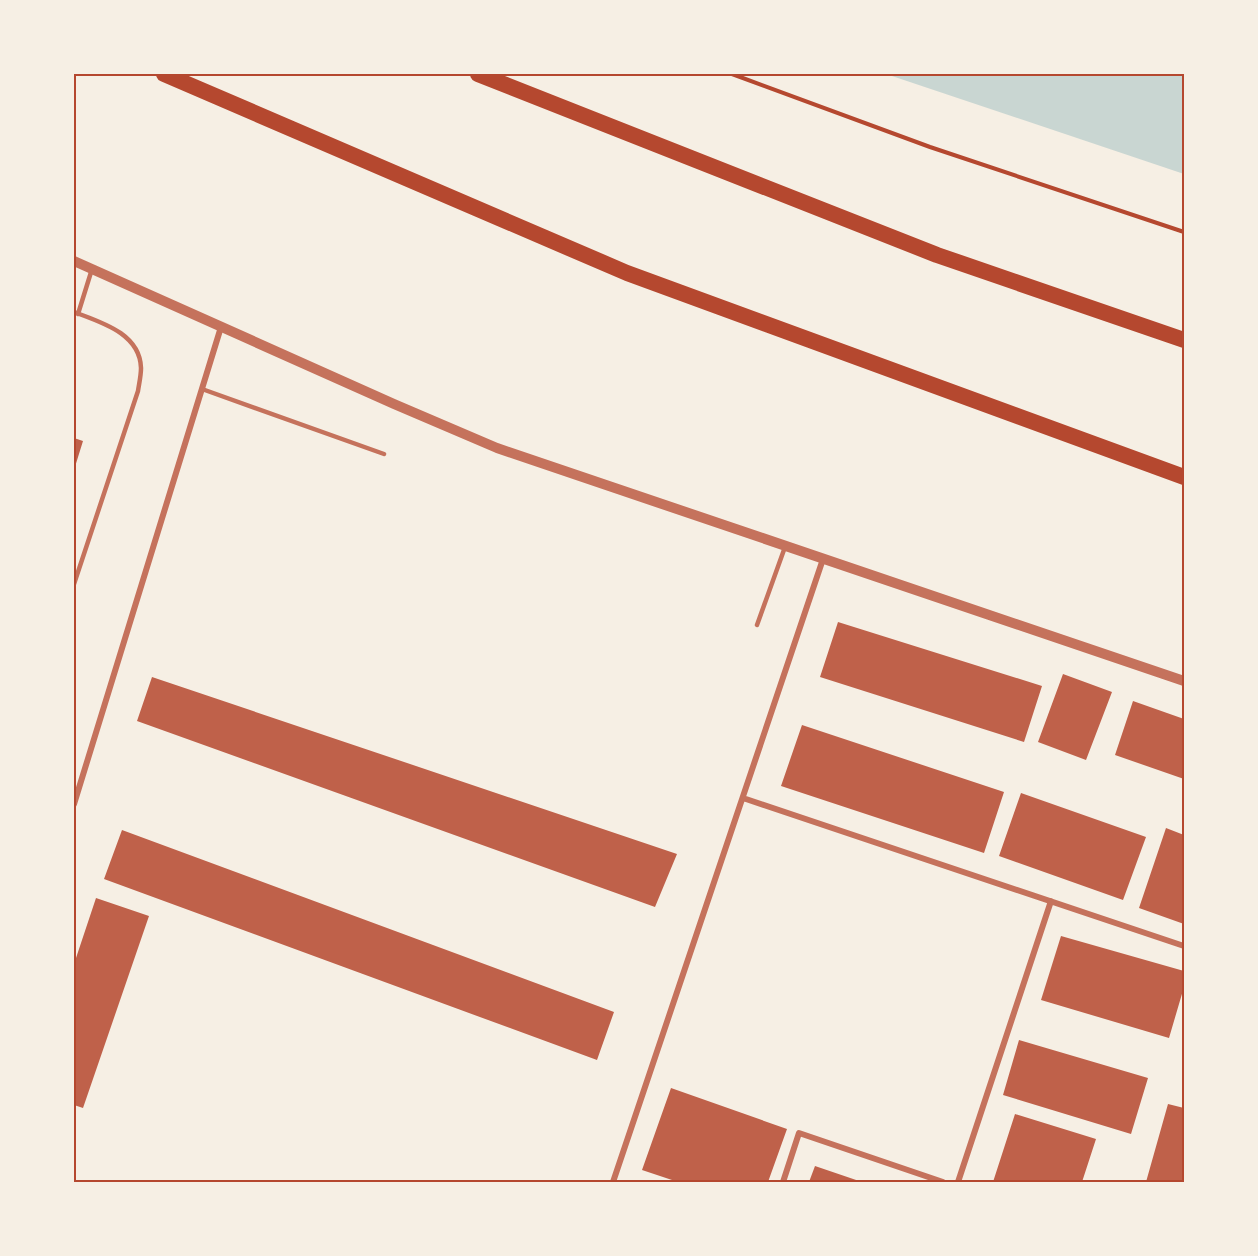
<svg xmlns="http://www.w3.org/2000/svg" width="1258" height="1256" font-family="Cabin,sans-serif">
<rect width="100%" height="100%" fill="#f6efe4"/>
<path fill="#c9d6d2" d="M 886,74 L 1184,74 L 1184,174 Z"/>
<path fill="#bf614a" d="M 74,438 L 83,441 L 74,470 Z
M 838,622 L 1042,686 L 1024,742 L 820,677 Z
M 1063,674 L 1112,692 L 1086,760 L 1038,742 Z
M 152,677 L 677,854 L 655,907 L 137,721 Z
M 1133,701 L 1184,719 L 1184,779 L 1115,755 Z
M 802,725 L 1004,792 L 984,853 L 781,786 Z
M 1021,793 L 1146,837 L 1123,900 L 999,856 Z
M 1166,828 L 1184,835 L 1184,924 L 1139,908 Z
M 122,830 L 614,1012 L 597,1060 L 104,879 Z
M 96,898 L 149,916 L 83,1108 L 74,1105 L 74,964 Z
M 1061,936 L 1184,971 L 1184,987 L 1169,1038 L 1041,1000 Z
M 1019,1040 L 1148,1078 L 1131,1134 L 1003,1095 Z
M 671,1088 L 787,1129 L 768,1182 L 678,1182 L 642,1170 Z
M 1168,1104 L 1184,1108 L 1184,1182 L 1146,1182 Z
M 1015,1114 L 1096,1139 L 1082,1182 L 993,1182 Z
M 815,1166 L 862,1182 L 809,1182 Z"/>
<g fill="none" stroke-linecap="round" stroke-linejoin="round">
<path stroke="#b5482f" stroke-width="4" d="M 732,74 L 930,147 L 1184,232"/>
<path stroke="#c5725c" stroke-width="4.5" d="M 74,312 C 100,322 140,333 141,368 C 141,376 139,384 138,391 L 74,584
M 78,314 L 92,269
M 202,389 L 384,454
M 757,625 L 785,547"/>
<path stroke="#c5725c" stroke-width="6" d="M 743,798 L 1184,946
M 74,804 L 221,327
M 613,1182 L 823,559
M 783,1182 L 799,1133 L 943,1182
M 958,1182 L 1051,901"/>
<path stroke="#c5725c" stroke-width="10" d="M 74,261 L 394,404 L 497,448 L 1184,681"/>
<path stroke="#b5482f" stroke-width="16" d="M 164,74 L 627,273 L 1184,477
M 478,74 L 937,255 L 1184,340"/>
</g>
<rect width="1258" height="1256" fill="none" stroke="#f6efe4" stroke-width="150"/>
<rect x="75" y="75" width="1108" height="1106" fill="none" stroke="#b5482f" stroke-width="2"/>
</svg>
